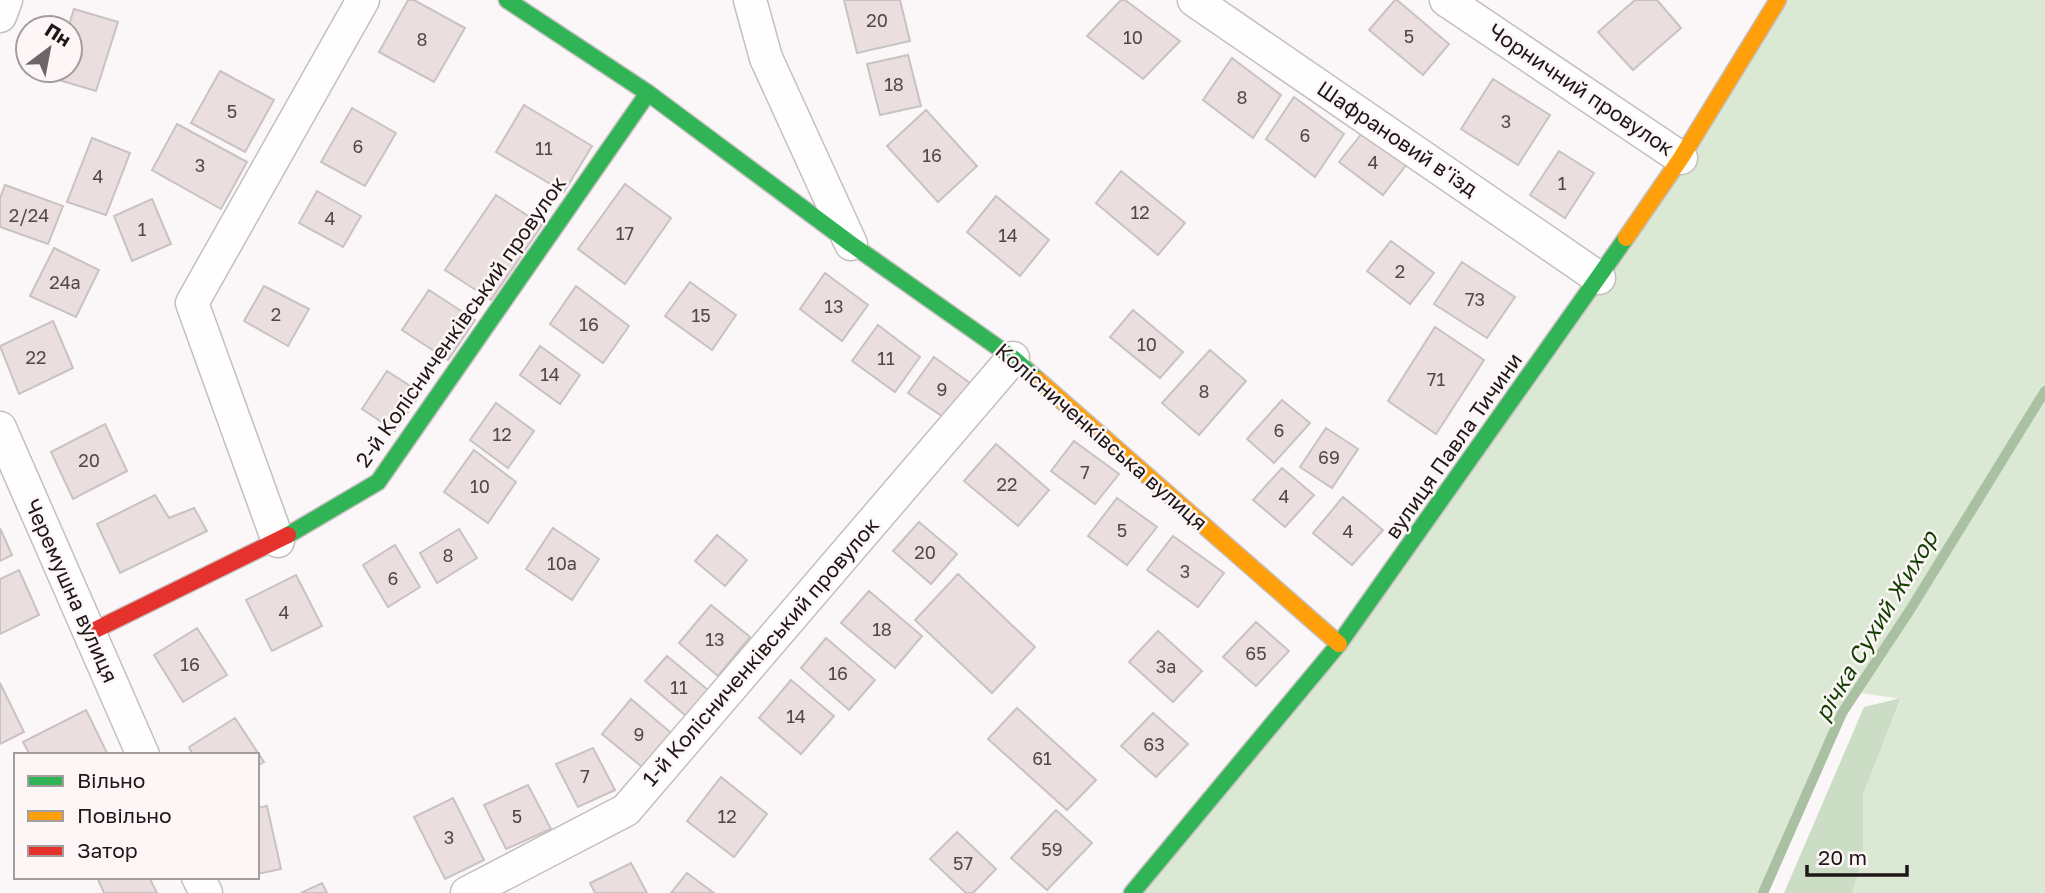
<svg xmlns="http://www.w3.org/2000/svg" width="2045" height="893" font-family="'Golos Text',sans-serif">
<rect width="100%" height="100%" fill="#fbf7f8"/>
<path fill="#dbe9d4" d="M 1784,0 L 2045,0 L 2045,893 L 1852,893 L 1863,858 L 1863,795 L 1901,699 L 1855,692 L 1842,713 L 1763,893 L 1132,893 L 1339,644 Z"/>
<path fill="#ccddc5" d="M 1901,698 L 1863,795 L 1863,858 L 1852,893 L 1784,893 L 1864,707 Z"/>
<g fill="none" stroke-linecap="round" stroke-linejoin="round">
<path stroke="#aac0a3" stroke-width="10" d="M 1763,893 L 1842,713 L 1910,610 L 2045,391"/>
</g>
<path fill="#ebdedf" stroke="#c9c2c3" stroke-width="2" d="M 408,0 L 414,0 L 465,28 L 434,82 L 379,52 Z
M 844,0 L 900,0 L 910,41 L 857,53 Z
M 1121,0 L 1125,0 L 1180,41 L 1143,79 L 1087,36 Z
M 1395,0 L 1397,0 L 1449,44 L 1423,75 L 1369,30 Z
M 1635,0 L 1657,0 L 1681,28 L 1633,70 L 1598,32 Z
M 74,9 L 118,22 L 96,91 L 52,78 L 54,70 L 70,70 L 70,28 L 68,28 Z
M 908,55 L 921,106 L 880,115 L 867,64 Z
M 1232,58 L 1281,95 L 1253,138 L 1203,100 Z
M 220,71 L 274,100 L 245,152 L 191,123 Z
M 1493,79 L 1550,115 L 1518,165 L 1461,129 Z
M 1294,97 L 1344,134 L 1315,177 L 1266,139 Z
M 524,105 L 592,146 L 564,192 L 496,152 Z
M 352,108 L 396,133 L 365,186 L 321,162 Z
M 926,110 L 977,166 L 938,202 L 887,146 Z
M 177,124 L 247,162 L 221,209 L 152,170 Z
M 1363,132 L 1407,164 L 1383,195 L 1339,162 Z
M 92,138 L 130,153 L 106,215 L 67,202 Z
M 1559,151 L 1594,173 L 1565,218 L 1530,195 Z
M 1121,171 L 1185,223 L 1158,255 L 1096,203 Z
M 625,184 L 671,218 L 625,284 L 578,249 Z
M 5,185 L 63,206 L 48,244 L 0,227 L 0,198 Z
M 317,191 L 361,216 L 343,247 L 299,223 Z
M 496,195 L 542,225 L 491,300 L 445,270 Z
M 996,196 L 1049,240 L 1020,276 L 967,232 Z
M 152,199 L 171,244 L 132,261 L 114,216 Z
M 1391,241 L 1434,273 L 1410,304 L 1367,271 Z
M 54,248 L 99,270 L 76,317 L 30,296 Z
M 1462,262 L 1515,297 L 1487,338 L 1434,304 Z
M 825,273 L 868,305 L 842,341 L 800,309 Z
M 690,282 L 736,315 L 712,350 L 665,316 Z
M 264,286 L 309,309 L 288,346 L 244,321 Z
M 576,286 L 629,326 L 603,363 L 550,324 Z
M 429,290 L 475,320 L 448,360 L 402,330 Z
M 1133,310 L 1183,352 L 1160,378 L 1110,337 Z
M 53,321 L 73,368 L 19,394 L 0,346 Z
M 878,325 L 920,357 L 895,392 L 852,361 Z
M 1435,327 L 1484,360 L 1436,434 L 1388,401 Z
M 540,346 L 580,375 L 560,404 L 520,375 Z
M 1210,350 L 1246,381 L 1199,435 L 1162,403 Z
M 934,357 L 977,388 L 952,423 L 908,393 Z
M 387,371 L 421,393 L 395,431 L 362,409 Z
M 1282,400 L 1310,423 L 1274,463 L 1247,439 Z
M 496,403 L 534,431 L 508,468 L 470,440 Z
M 105,424 L 127,471 L 73,499 L 51,452 Z
M 1326,428 L 1358,449 L 1332,488 L 1300,467 Z
M 1074,441 L 1119,474 L 1095,504 L 1051,471 Z
M 996,444 L 1049,490 L 1018,526 L 964,481 Z
M 474,450 L 516,482 L 488,523 L 444,492 Z
M 1282,468 L 1314,495 L 1285,527 L 1253,500 Z
M 155,495 L 169,518 L 194,508 L 207,531 L 120,573 L 97,524 Z
M 1343,497 L 1383,530 L 1352,565 L 1313,533 Z
M 1117,498 L 1157,527 L 1127,565 L 1088,536 Z
M 919,522 L 957,554 L 931,584 L 893,551 Z
M 0,528 L 12,555 L 0,561 Z
M 553,528 L 599,559 L 572,600 L 526,569 Z
M 459,529 L 477,558 L 437,583 L 420,553 Z
M 717,535 L 747,560 L 725,586 L 695,561 Z
M 1173,536 L 1224,573 L 1198,607 L 1147,570 Z
M 395,545 L 420,587 L 388,607 L 363,565 Z
M 19,570 L 39,615 L 0,634 L 0,579 Z
M 958,574 L 1035,647 L 992,693 L 915,620 Z
M 296,575 L 322,626 L 272,651 L 246,600 Z
M 869,591 L 922,636 L 895,668 L 841,623 Z
M 711,605 L 750,637 L 718,676 L 679,643 Z
M 1256,622 L 1289,651 L 1256,686 L 1223,657 Z
M 197,628 L 227,675 L 183,702 L 154,655 Z
M 1158,631 L 1202,671 L 1173,702 L 1129,662 Z
M 826,638 L 875,680 L 849,710 L 801,668 Z
M 667,656 L 714,695 L 692,721 L 645,681 Z
M 791,680 L 834,716 L 801,754 L 759,718 Z
M 0,683 L 24,732 L 0,744 Z
M 631,699 L 676,737 L 647,771 L 602,734 Z
M 1017,708 L 1096,780 L 1067,810 L 988,739 Z
M 86,710 L 108,755 L 30,755 L 23,742 Z
M 1153,713 L 1188,744 L 1156,777 L 1121,746 Z
M 235,718 L 264,762 L 257,766 L 257,755 L 193,755 L 189,747 Z
M 593,748 L 615,790 L 578,807 L 556,764 Z
M 721,777 L 767,814 L 734,857 L 687,821 Z
M 528,785 L 551,829 L 506,849 L 484,805 Z
M 453,798 L 484,860 L 445,879 L 414,817 Z
M 267,806 L 281,869 L 257,874 L 257,808 Z
M 1056,810 L 1092,843 L 1047,890 L 1011,858 Z
M 957,832 L 996,869 L 973,893 L 966,893 L 930,859 Z
M 631,863 L 647,893 L 595,893 L 590,883 Z
M 687,873 L 714,893 L 671,893 Z
M 97,877 L 149,877 L 157,893 L 104,893 Z
M 322,883 L 327,893 L 301,893 Z"/>
<g fill="none" stroke-linecap="round" stroke-linejoin="round">
<g stroke="#c5bebf" stroke-width="35">
<path id="street" d="M 750,0 L 766,58 L 851,244
M 1194,0 L 1599,278
M 1446,0 L 1681,158
M 0,16 L 6,0
M 0,428 L 143,755
M 278,541 L 192,303 L 363,0
M 198,877 L 206,893
M 467,893 L 626,810 L 1013,358"/>
</g>
<g stroke="#c5bebf" stroke-width="19">
<path id="fast" d="M 507,0 L 648,93 L 851,244 L 1013,358 L 1038,380
M 288,535 L 378,482 L 648,93
M 1132,893 L 1339,644 L 1626,238"/>
</g>
<g stroke="#c5bebf" stroke-width="19">
<path id="slow" d="M 1626,238 L 1681,158 L 1778,0
M 1038,380 L 1339,644"/>
</g>
<g stroke="#c5bebf" stroke-width="19">
<path id="jam" d="M 89,633 L 288,535"/>
</g>
<use href="#street" stroke="#fefefe" stroke-width="32"/>
<use href="#fast" stroke="#30b455" stroke-width="16"/>
<use href="#slow" stroke="#ff9f0a" stroke-width="16"/>
<use href="#jam" stroke="#e5322d" stroke-width="16"/>
</g>
<g text-anchor="middle" stroke-width="5" stroke-linejoin="round" paint-order="stroke">
<g font-size="18" fill="#534849">
<text x="877" y="27">20</text>
<text x="1409" y="43">5</text>
<text x="1133" y="44">10</text>
<text x="422" y="46">8</text>
<text x="894" y="91">18</text>
<text x="1242" y="104">8</text>
<text x="232" y="118">5</text>
<text x="1506" y="128">3</text>
<text x="1305" y="142">6</text>
<text x="358" y="153">6</text>
<text x="544" y="155">11</text>
<text x="932" y="162">16</text>
<text x="1373" y="169">4</text>
<text x="200" y="172">3</text>
<text x="98" y="183">4</text>
<text x="1562" y="190">1</text>
<text x="1140" y="219">12</text>
<text x="29" y="222">2/24</text>
<text x="330" y="225">4</text>
<text x="142" y="236">1</text>
<text x="625" y="240">17</text>
<text x="1008" y="242">14</text>
<text x="1400" y="278">2</text>
<text x="65" y="289">24а</text>
<text x="1475" y="306">73</text>
<text x="834" y="313">13</text>
<text x="276" y="321">2</text>
<text x="701" y="322">15</text>
<text x="589" y="331">16</text>
<text x="1147" y="351">10</text>
<text x="36" y="364">22</text>
<text x="886" y="365">11</text>
<text x="550" y="381">14</text>
<text x="1436" y="386">71</text>
<text x="942" y="396">9</text>
<text x="1204" y="398">8</text>
<text x="1279" y="437">6</text>
<text x="502" y="441">12</text>
<text x="1329" y="464">69</text>
<text x="89" y="467">20</text>
<text x="1085" y="479">7</text>
<text x="1007" y="491">22</text>
<text x="480" y="493">10</text>
<text x="1284" y="503">4</text>
<text x="1122" y="537">5</text>
<text x="1348" y="538">4</text>
<text x="925" y="559">20</text>
<text x="448" y="562">8</text>
<text x="562" y="570">10а</text>
<text x="1185" y="578">3</text>
<text x="393" y="585">6</text>
<text x="284" y="619">4</text>
<text x="882" y="636">18</text>
<text x="715" y="646">13</text>
<text x="1256" y="660">65</text>
<text x="190" y="671">16</text>
<text x="1166" y="673">3а</text>
<text x="838" y="680">16</text>
<text x="679" y="694">11</text>
<text x="796" y="723">14</text>
<text x="639" y="741">9</text>
<text x="1154" y="751">63</text>
<text x="1042" y="765">61</text>
<text x="585" y="783">7</text>
<text x="517" y="823">5</text>
<text x="727" y="823">12</text>
<text x="449" y="844">3</text>
<text x="1052" y="856">59</text>
<text x="963" y="870">57</text>
</g>
<g font-size="21" fill="#201617" stroke="#fcf6f7">
<text transform="translate(1581 90) rotate(34)" y="7">Чорничний провулок</text>
<text transform="translate(1397 139) rotate(34)" y="7">Шафрановий в'їзд</text>
<text transform="translate(461 322) rotate(-55)" y="7">2-й Колісниченківський провулок</text>
<text transform="translate(1101 437) rotate(41)" y="7">Колісниченківська вулиця</text>
<text transform="translate(1454 446) rotate(-55)" y="7">вулиця Павла Тичини</text>
<text transform="translate(71 591) rotate(66)" y="7">Черемушна вулиця</text>
<text transform="translate(761 652) rotate(-49)" y="7">1-й Колісниченківський провулок</text>
</g>
<g font-size="23" font-style="italic" fill="#123f00" stroke="#fcf6f7">
<text transform="translate(1876 626) rotate(-59)" y="8">річка Сухий Жихор</text>
</g>
</g>
<rect x="14" y="753" width="245" height="126" fill="#fcf6f7" stroke="#a49c9d" stroke-width="2"/>
<rect x="28" y="776" width="35" height="10" fill="#30b455" stroke="#a49c9d" stroke-width="2"/>
<text x="77" y="788" font-size="21" fill="#201617">Вільно</text>
<rect x="28" y="811" width="35" height="10" fill="#ff9f0a" stroke="#a49c9d" stroke-width="2"/>
<text x="77" y="823" font-size="21" fill="#201617">Повільно</text>
<rect x="28" y="846" width="35" height="10" fill="#e5322d" stroke="#a49c9d" stroke-width="2"/>
<text x="77" y="858" font-size="21" fill="#201617">Затор</text>
<g transform="translate(49 49) rotate(32)"><circle r="33" fill="#fcf6f7" stroke="#a49c9d" stroke-width="2"/>
<path d="M0-5L12 26L0 18L-12 26Z" fill="#6d6566"/>
<text y="-10" font-size="19" font-weight="bold" text-anchor="middle" fill="#201617">Пн</text>
</g>
<path d="M1807 865v10h100v-10" fill="none" stroke="#201617" stroke-width="3.5"/>
<text x="1818" y="865" font-size="21" fill="#201617" stroke="#fcf6f7" stroke-width="5" paint-order="stroke">20 m</text>
</svg>
